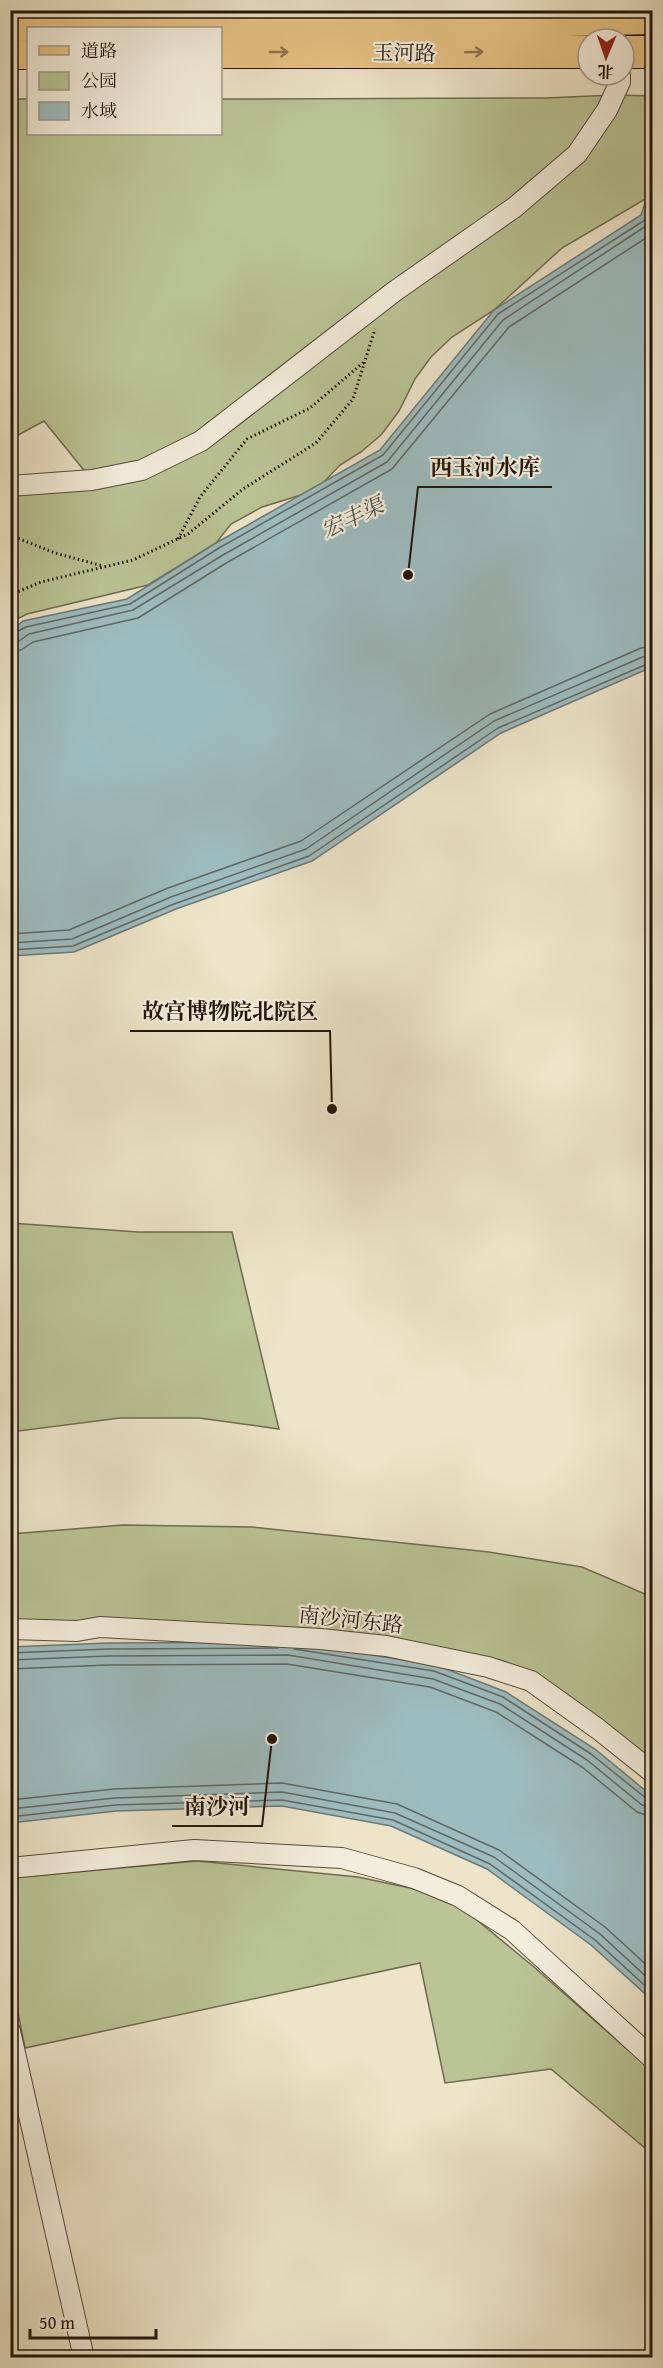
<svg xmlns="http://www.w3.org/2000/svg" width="663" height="2368" font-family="'Gentium Book Plus','Noto Serif SC',serif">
<rect width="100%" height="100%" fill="#ede4c9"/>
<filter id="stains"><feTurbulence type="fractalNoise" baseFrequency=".00333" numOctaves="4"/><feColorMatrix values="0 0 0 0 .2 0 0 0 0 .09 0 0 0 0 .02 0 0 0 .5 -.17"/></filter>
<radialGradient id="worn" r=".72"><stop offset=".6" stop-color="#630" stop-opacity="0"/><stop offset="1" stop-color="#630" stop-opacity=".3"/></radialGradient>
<path fill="#bac495" stroke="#6e6c50" stroke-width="1.5" d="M 614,95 L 652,96 L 652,183 L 647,198 L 562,248 L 494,310 L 452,337 L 431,357 L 415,379 L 399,411 L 381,435 L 361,452 L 340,465 L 324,482 L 301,495 L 262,507 L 231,524 L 216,543 L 148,585 L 27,614 L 11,622 L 11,486 L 91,479 L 44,421 L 11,439 L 11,99 L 28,99 L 28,134 L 220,134 L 221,99 L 546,98 Z
M 10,1223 L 138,1232 L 232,1232 L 279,1429 L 199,1418 L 120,1418 L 11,1432 Z
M 123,1525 L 252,1527 L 489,1552 L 582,1567 L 652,1597 L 652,1772 L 531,1681 L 386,1646 L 11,1629 L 11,1534 Z
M 197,1861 L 358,1877 L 424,1891 L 461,1907 L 534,1967 L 652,2071 L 652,2154 L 551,2069 L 445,2083 L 420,1963 L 25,2048 L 11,1978 L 10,1878 Z"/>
<path fill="#9dbcbf" stroke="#6c7977" stroke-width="1.5" d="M 652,183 L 652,667 L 501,733 L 312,861 L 176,909 L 74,952 L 11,956 L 11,631 L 23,621 L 127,599 L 216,543 L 380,450 L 494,310 L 641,215 Z
M 289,1642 L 436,1665 L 506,1692 L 595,1749 L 652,1796 L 652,2000 L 591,1945 L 487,1869 L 391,1826 L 282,1806 L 116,1811 L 11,1823 L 10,1647 L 108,1643 Z"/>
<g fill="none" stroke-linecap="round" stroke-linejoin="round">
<path stroke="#606864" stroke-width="1.5" d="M 10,635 L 26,627 L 130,604 L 219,548 L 383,455 L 498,314 L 645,220 L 652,201
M 10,643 L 19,641 L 29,634 L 133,610 L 223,555 L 387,462 L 503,320 L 652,222
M 10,652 L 21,650 L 33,642 L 138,618 L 228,562 L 392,469 L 509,327 L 652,234
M 10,934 L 69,930 L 168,888 L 301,841 L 490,714 L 641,648 L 652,646
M 10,943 L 72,939 L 171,897 L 306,849 L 494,721 L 645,656 L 652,655
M 10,950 L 73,946 L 174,904 L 309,856 L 498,728 L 652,662
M 294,1649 L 434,1671 L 503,1697 L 591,1754 L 647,1799 L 652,1800
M 10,1653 L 108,1649 L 278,1648
M 10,1660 L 108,1656 L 288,1655 L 433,1679 L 500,1704 L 587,1760 L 642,1805 L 652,1808
M 10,1669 L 108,1665 L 287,1664 L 430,1687 L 496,1712 L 582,1767 L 637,1812 L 652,1817
M 10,1800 L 114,1789 L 282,1783 L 397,1804 L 499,1850 L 605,1927 L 652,1970
M 10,1809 L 115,1798 L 282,1792 L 395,1813 L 494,1857 L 600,1934 L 652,1982
M 10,1817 L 115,1805 L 282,1800 L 393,1820 L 490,1864 L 595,1940 L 652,1992"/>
<g stroke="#55483a" stroke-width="22">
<path id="minor" d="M 10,486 L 92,480 L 142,470 L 201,441 L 395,291 L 515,207 L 577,154 L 607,110 L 620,82 L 620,75
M 10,1629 L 77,1631 L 100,1627 L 321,1639 L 386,1646 L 488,1667 L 531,1681 L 598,1729 L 652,1772
M 10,1868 L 194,1850 L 342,1858 L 414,1878 L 458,1896 L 512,1930 L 652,2058
M 10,2031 L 84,2358"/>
</g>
<g stroke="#22140a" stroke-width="34">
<path id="primary" d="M 10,25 L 448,23 L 652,18
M 220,52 L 588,52
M 624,52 L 652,52
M 10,53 L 28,53"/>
</g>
<path stroke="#22140a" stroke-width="3" stroke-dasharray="1.5 3" stroke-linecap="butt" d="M 10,535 L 55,553 L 103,566
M 178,539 L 200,497 L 247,439 L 310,408 L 364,362
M 10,595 L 41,582 L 133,560 L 188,534 L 243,489 L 316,443 L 353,399 L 375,329"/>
<use href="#minor" stroke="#f3eddc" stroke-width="20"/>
<use href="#primary" stroke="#e6c284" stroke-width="32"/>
</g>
<defs><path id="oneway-shaft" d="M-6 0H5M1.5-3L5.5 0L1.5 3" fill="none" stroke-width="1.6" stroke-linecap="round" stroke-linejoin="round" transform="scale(1.5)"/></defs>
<g stroke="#8e744d">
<use href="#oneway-shaft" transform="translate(279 52)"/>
<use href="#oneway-shaft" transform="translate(474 52) rotate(-2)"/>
</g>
<g text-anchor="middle" stroke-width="4.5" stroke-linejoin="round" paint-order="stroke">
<g font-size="21" fill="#22140a" stroke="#f3eddc">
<text transform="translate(404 53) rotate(1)" y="7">玉河路</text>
<text transform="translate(351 1620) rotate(6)" y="7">南沙河东路</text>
</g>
<g font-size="22" font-style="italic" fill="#4d4f49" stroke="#f3eddc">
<text transform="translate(352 517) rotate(-25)" y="8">宏丰渠</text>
</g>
</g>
<path fill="none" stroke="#22140a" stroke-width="2" d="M408 575L418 487H552M332 1109L330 1031H130M272 1739L262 1826H172"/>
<g fill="#22140a" stroke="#f3eddc" stroke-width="2">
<circle cx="408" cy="575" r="6"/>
<circle cx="332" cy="1109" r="6"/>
<circle cx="272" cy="1739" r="6"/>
</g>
<g font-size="22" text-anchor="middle" font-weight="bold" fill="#22140a" stroke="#f3eddc" stroke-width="4.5" stroke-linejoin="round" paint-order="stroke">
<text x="485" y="475">西玉河水库</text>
<text x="230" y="1019">故宫博物院北院区</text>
<text x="217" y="1814">南沙河</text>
</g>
<rect width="663" height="2368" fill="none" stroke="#ede4c9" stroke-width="36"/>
<rect x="12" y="12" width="639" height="2344" fill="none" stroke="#22140a" stroke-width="3"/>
<rect x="18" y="18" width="627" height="2332" fill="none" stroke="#22140a" stroke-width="1.5"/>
<rect x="27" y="27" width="195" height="108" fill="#f3eddc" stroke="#9f9688" stroke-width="1.5"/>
<rect x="39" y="46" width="30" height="9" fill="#e6c284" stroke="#9f9688" stroke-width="1.5"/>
<text x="81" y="57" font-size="18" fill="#22140a">道路</text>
<rect x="39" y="72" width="30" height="18" fill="#bac495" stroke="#9f9688" stroke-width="1.5"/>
<text x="81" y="87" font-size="18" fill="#22140a">公园</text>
<rect x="39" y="102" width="30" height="18" fill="#9dbcbf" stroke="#9f9688" stroke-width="1.5"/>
<text x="81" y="117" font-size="18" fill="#22140a">水域</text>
<g transform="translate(606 57) rotate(182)"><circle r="28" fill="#f3eddc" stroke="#9f9688" stroke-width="1.5"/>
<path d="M0-4.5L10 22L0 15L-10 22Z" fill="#8f2418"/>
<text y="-9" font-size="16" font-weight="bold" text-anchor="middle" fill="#22140a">北</text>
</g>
<path d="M30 2329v9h126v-9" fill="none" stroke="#22140a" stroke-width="3"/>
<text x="39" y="2329" font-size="18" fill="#22140a" stroke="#f3eddc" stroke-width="4.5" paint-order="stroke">50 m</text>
<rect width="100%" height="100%" filter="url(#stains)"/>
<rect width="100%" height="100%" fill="url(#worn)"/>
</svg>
